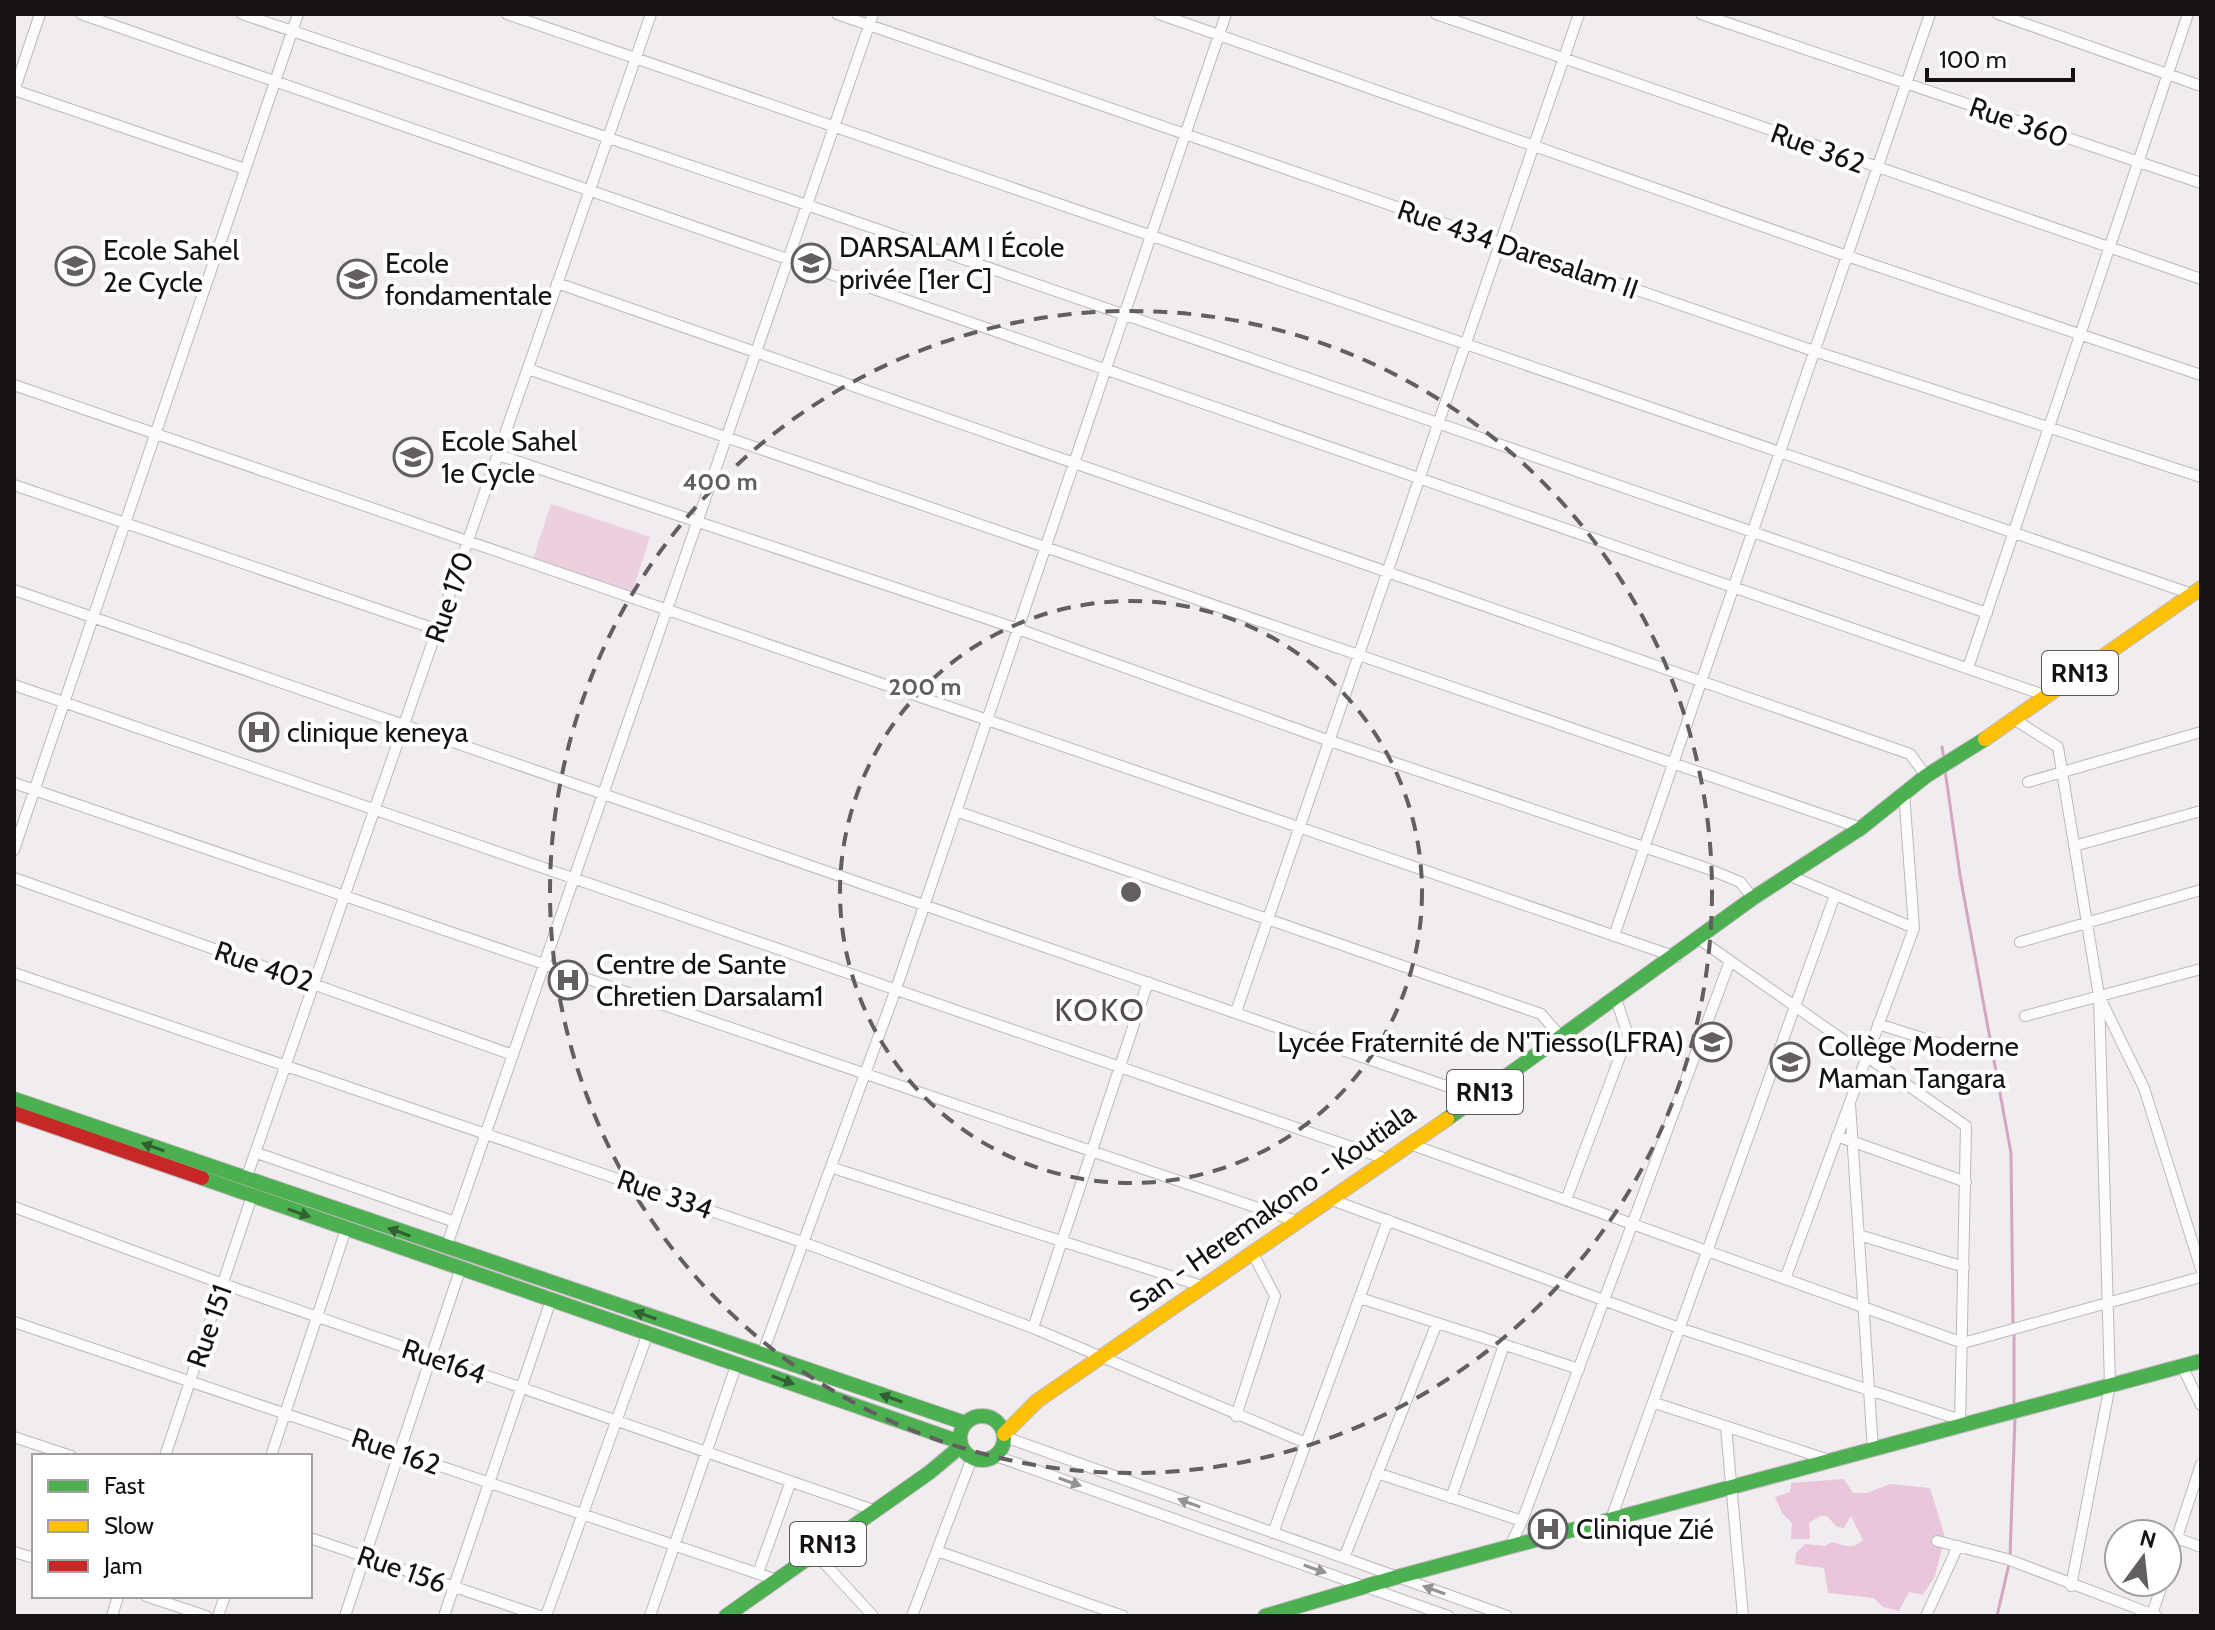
<svg xmlns="http://www.w3.org/2000/svg" width="2215" height="1630" font-family="Cabin,sans-serif">
<rect width="100%" height="100%" fill="#f1ecef"/>
<path fill="#ecd0e0" d="M 551,504 L 650,537 L 632,592 L 533,559 Z"/>
<path fill="#eac6db" d="M 1844,1479 L 1853,1493 L 1867,1493 L 1890,1484 L 1930,1488 L 1945,1537 L 1935,1576 L 1923,1595 L 1909,1592 L 1899,1611 L 1883,1607 L 1874,1598 L 1828,1593 L 1824,1568 L 1795,1564 L 1796,1553 L 1805,1544 L 1825,1546 L 1832,1542 C 1846,1546 1852,1550 1863,1540 L 1851,1516 L 1844,1528 L 1837,1527 L 1827,1516 L 1820,1516 L 1809,1523 L 1810,1539 L 1791,1539 L 1792,1523 L 1782,1513 L 1775,1497 L 1790,1492 L 1791,1483 Z"/>
<g fill="none" stroke-linecap="round" stroke-linejoin="round">
<path stroke="#d2a7bf" stroke-width="3" d="M 1942,747 L 1944,759
M 1945,770 L 1960,875 L 2011,1153 L 2013,1325
M 2014,1333 L 2014,1405
M 2010,1557 L 2015,1417
M 1997,1616 L 2009,1564"/>
<g stroke="#bdb8bb" stroke-width="12">
<path id="street" d="M 81,14 L 2047,696
M 242,14 L 807,205 L 1987,613
M 507,14 L 2192,594
M 837,14 L 1814,351 L 2201,477
M 1159,14 L 1847,256 L 2201,375
M 1436,14 L 2201,279
M 1701,14 L 2201,183
M 1998,14 L 2201,86
M 14,90 L 245,169
M 14,91 L 40,14
M 557,283 L 1910,754 L 1926,776
M 528,369 L 1861,828
M 14,385 L 1676,957
M 498,455 L 1018,629 L 1330,741 L 1706,868 L 1740,882 L 1753,898
M 14,485 L 438,630
M 14,590 L 1478,1097
M 1968,668 L 2188,14
M 14,685 L 1389,1160
M 2015,720 L 2058,747 L 2099,996 L 2110,1385 L 2071,1586
M 2028,782 L 2201,732
M 14,783 L 1299,1222
M 956,811 L 1541,1014 L 1561,1037
M 2074,846 L 2201,811
M 14,850 L 298,14
M 1788,875 L 1914,928
M 14,878 L 513,1055
M 1614,936 L 1930,14
M 1699,939 L 1966,1126 L 1960,1426
M 2020,942 L 2201,890
M 14,973 L 805,1243 L 1033,1328 L 1306,1443
M 2102,1002 L 2144,1088 L 2201,1269
M 1236,1012 L 1579,14
M 2025,1016 L 2201,969
M 1878,1024 L 1960,1050
M 1850,1104 L 1873,1449
M 1837,1136 L 1966,1182
M 1410,1144 L 1963,1343 L 2201,1277
M 257,1153 L 455,1222
M 833,1168 L 1205,1287
M 246,1179 L 651,14
M 1332,1200 L 1682,1329 L 1961,1420
M 1566,1200 L 1628,1035 L 1616,999
M 14,1207 L 223,1284 L 876,1511
M 1859,1235 L 1964,1267
M 446,1248 L 873,14
M 1785,1279 L 1914,928 L 1904,793
M 1360,1298 L 1579,1369
M 14,1322 L 777,1580
M 1033,1328 L 1148,982
M 762,1355 L 896,989 L 1226,14
M 2182,1366 L 2201,1405
M 1655,1403 L 1829,1460
M 1236,1416 L 1275,1296 L 1253,1254
M 1726,1427 L 1743,1616
M 14,1437 L 71,1456
M 1005,1437 L 1507,1616
M 165,1456 L 252,1196
M 271,1456 L 346,1229
M 996,1456 L 1448,1616
M 1377,1473 L 1522,1521
M 1451,1498 L 1504,1345
M 1611,1519 L 1835,895
M 1273,1533 L 1388,1220
M 310,1538 L 540,1616
M 2177,1538 L 2201,1547
M 1937,1541 L 2007,1559 L 2157,1616
M 1510,1546 L 1522,1521 L 1730,961
M 937,1551 L 1123,1616
M 14,1552 L 34,1558
M 815,1553 L 873,1616
M 1344,1558 L 1437,1323
M 2167,1568 L 2201,1464
M 758,1573 L 791,1481
M 146,1596 L 206,1616
M 2152,1614 L 2163,1582
M 112,1616 L 118,1596
M 218,1616 L 225,1596
M 345,1616 L 460,1270
M 444,1616 L 551,1300
M 546,1616 L 648,1333
M 650,1616 L 737,1363
M 912,1616 L 972,1458
M 1926,1616 L 1958,1546"/>
</g>
<g stroke="#bdb8bb" stroke-width="16">
<path id="fast" d="M 14,1099 L 965,1423
M 1447,1119 L 1753,898 L 1861,828 L 1926,776 L 1985,739
M 202,1178 L 960,1442
M960 1438a22 22 0 1 1 44 0a22 22 0 1 1-44 0Z
M 726,1616 L 930,1472 L 961,1446
M 1265,1616 L 1397,1577 L 2201,1361"/>
</g>
<g stroke="#bdb8bb" stroke-width="16">
<path id="slow" d="M 1985,739 L 2201,588
M 1004,1434 L 1037,1401 L 1447,1119"/>
</g>
<g stroke="#bdb8bb" stroke-width="16">
<path id="jam" d="M 14,1113 L 202,1178"/>
</g>
<use href="#street" stroke="#fdfcfd" stroke-width="10"/>
<use href="#fast" stroke="#4caf50" stroke-width="14"/>
<use href="#slow" stroke="#ffc107" stroke-width="14"/>
<use href="#jam" stroke="#c62828" stroke-width="14"/>
</g>
<defs><path id="oneway-solid" d="M-6-.8H1V-3.2L6.5 0L1 3.2V.8H-6Z" transform="scale(2)"/></defs>
<g fill="#316032">
<use href="#oneway-solid" transform="translate(153 1147) rotate(-161)"/>
<use href="#oneway-solid" transform="translate(299 1213) rotate(19)"/>
<use href="#oneway-solid" transform="translate(399 1232) rotate(-161)"/>
<use href="#oneway-solid" transform="translate(645 1315) rotate(-161)"/>
<use href="#oneway-solid" transform="translate(783 1380) rotate(20)"/>
<use href="#oneway-solid" transform="translate(891 1398) rotate(-161)"/>
</g>
<g fill="#959394">
<use href="#oneway-solid" transform="translate(1070 1482) rotate(19)"/>
<use href="#oneway-solid" transform="translate(1189 1503) rotate(-160)"/>
<use href="#oneway-solid" transform="translate(1315 1569) rotate(19)"/>
<use href="#oneway-solid" transform="translate(1434 1590) rotate(-160)"/>
</g>
<g fill="none" stroke="#635e61" stroke-width="4" stroke-dasharray="14 10">
<circle cx="1131" cy="892" r="291"/>
<circle cx="1131" cy="892" r="581"/>
</g>
<defs>
<g id="school-ring" transform="scale(2)"><circle r="9.5" fill="#fff" stroke="#635e61" stroke-width="1.5"/><path d="M0-5L7-2L0 1L-7-2ZM-4 1L0 2.5L4 1V4Q0 6-4 4Z" fill="#635e61"/></g>
<g id="hospital-ring" transform="scale(2)"><circle r="9.5" fill="#fff" stroke="#635e61" stroke-width="1.5"/><path d="M-5-5h3v3.5h4V-5h3V5h-3V1.5h-4V5h-3Z" fill="#635e61"/></g>
</defs>
<g fill-rule="evenodd">
<use href="#school-ring" x="811" y="263"/>
<use href="#school-ring" x="75" y="266"/>
<use href="#school-ring" x="357" y="279"/>
<use href="#school-ring" x="413" y="457"/>
<use href="#hospital-ring" x="259" y="732"/>
<use href="#hospital-ring" x="568" y="980"/>
<use href="#school-ring" x="1712" y="1042"/>
<use href="#school-ring" x="1790" y="1062"/>
<use href="#hospital-ring" x="1548" y="1529"/>
</g>
<g text-anchor="middle" stroke-width="8" stroke-linejoin="round" paint-order="stroke">
<g fill="#fff" stroke="#5c595a" stroke-width="2">
<rect x="2042" y="651" width="76" height="44" rx="6"/>
<rect x="1447" y="1070" width="76" height="44" rx="6"/>
<rect x="790" y="1522" width="76" height="44" rx="6"/>
</g>
<g font-size="26" font-weight="bold" fill="#161214">
<text x="2080" y="682">RN13</text>
<text x="1485" y="1101">RN13</text>
<text x="828" y="1553">RN13</text>
</g>
<g font-size="28" fill="#161214" stroke="#fff">
<text transform="translate(2019 122) rotate(19)" y="10">Rue 360</text>
<text transform="translate(1818 148) rotate(20)" y="10">Rue 362</text>
<text transform="translate(1518 249) rotate(19)" y="10">Rue 434 Daresalam II</text>
<text transform="translate(449 597) rotate(-71)" y="10">Rue 170</text>
<text transform="translate(264 966) rotate(19)" y="10">Rue 402</text>
<text transform="translate(665 1194) rotate(19)" y="10">Rue 334</text>
<text transform="translate(1272 1207) rotate(-35)" y="10">San - Heremakono - Koutiala</text>
<text transform="translate(209 1326) rotate(-71)" y="10">Rue 151</text>
<text transform="translate(444 1361) rotate(19)" y="10">Rue164</text>
<text transform="translate(396 1451) rotate(19)" y="10">Rue 162</text>
<text transform="translate(402 1569) rotate(19)" y="10">Rue 156</text>
</g>
<g font-size="28" fill="#161214" stroke="#fff" text-anchor="start">
<text x="839" y="257">DARSALAM I École<tspan x="839" dy="32">privée [1er C]</tspan></text>
<text x="103" y="260">Ecole Sahel<tspan x="103" dy="32">2e Cycle</tspan></text>
<text x="385" y="273">Ecole<tspan x="385" dy="32">fondamentale</tspan></text>
<text x="441" y="451">Ecole Sahel<tspan x="441" dy="32">1e Cycle</tspan></text>
<text x="287" y="742">clinique keneya</text>
<text x="596" y="974">Centre de Sante<tspan x="596" dy="32">Chretien Darsalam1</tspan></text>
<text x="1684" y="1052" text-anchor="end">Lycée Fraternité de N'Tiesso(LFRA)</text>
<text x="1818" y="1056">Collège Moderne<tspan x="1818" dy="32">Maman Tangara</tspan></text>
<text x="1576" y="1539">Clinique Zié</text>
</g>
<g font-size="32" letter-spacing="2" fill="#554c51" stroke="#fff">
<text x="1100" y="1021">KOKO</text>
</g>
</g>
<circle cx="1131" cy="892" r="12" fill="#635e61" stroke="#fff" stroke-width="4"/>
<g font-size="24" text-anchor="middle" font-weight="bold" fill="#635e61" stroke="#fff" stroke-width="8" stroke-linejoin="round" paint-order="stroke">
<text x="720" y="490">400 m</text>
<text x="925" y="695">200 m</text>
</g>
<rect width="2215" height="1630" fill="none" stroke="#161214" stroke-width="32"/>
<rect x="32" y="1454" width="280" height="144" fill="#ffffff" stroke="#a2a0a1" stroke-width="2"/>
<rect x="48" y="1480" width="40" height="12" fill="#4caf50" stroke="#a2a0a1" stroke-width="2"/>
<text x="104" y="1494" font-size="24" fill="#161214">Fast</text>
<rect x="48" y="1520" width="40" height="12" fill="#ffc107" stroke="#a2a0a1" stroke-width="2"/>
<text x="104" y="1534" font-size="24" fill="#161214">Slow</text>
<rect x="48" y="1560" width="40" height="12" fill="#c62828" stroke="#a2a0a1" stroke-width="2"/>
<text x="104" y="1574" font-size="24" fill="#161214">Jam</text>
<g transform="translate(2143 1558) rotate(15)"><circle r="38" fill="#ffffff" stroke="#a2a0a1" stroke-width="2"/>
<path d="M0-6L14 30L0 20L-14 30Z" fill="#635e61"/>
<text y="-12" font-size="22" font-weight="bold" text-anchor="middle" fill="#161214">N</text>
</g>
<path d="M1927 68v12h146v-12" fill="none" stroke="#161214" stroke-width="4"/>
<text x="1939" y="68" font-size="24" fill="#161214" stroke="#ffffff" stroke-width="6" paint-order="stroke">100 m</text>
</svg>
